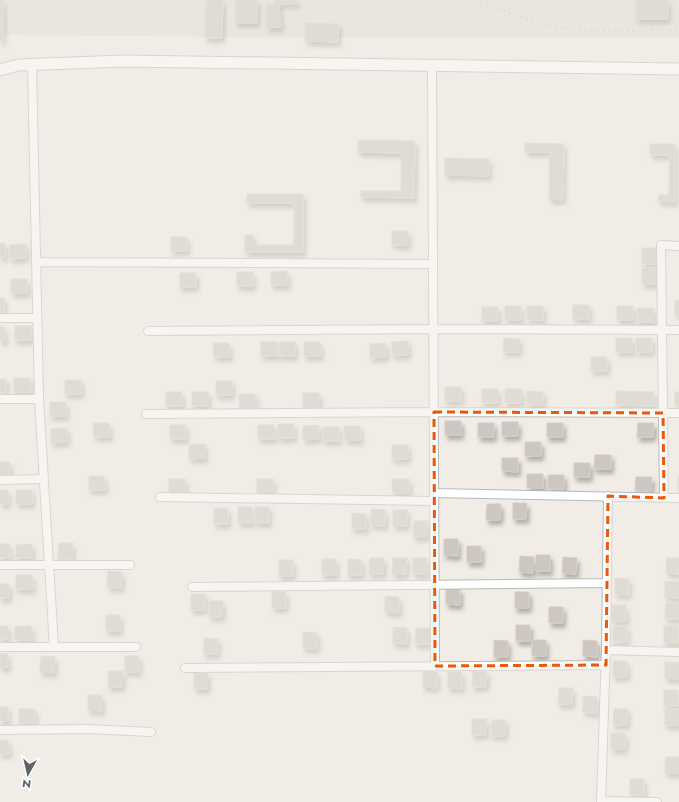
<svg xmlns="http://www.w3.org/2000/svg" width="679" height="802" font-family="Jost,sans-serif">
<defs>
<filter id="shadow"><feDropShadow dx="2.5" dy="4.5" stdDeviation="2" flood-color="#0004"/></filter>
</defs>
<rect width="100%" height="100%" fill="#f1ece5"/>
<path fill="#e1deda" d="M 0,0 L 679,0 L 679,38 L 357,38 L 0,35 Z"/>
<path fill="#ccc7c2" stroke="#d6cdc3" filter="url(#shadow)" d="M 0,0 L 3,0 L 3,41 L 0,41 Z
M 206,0 L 223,0 L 222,38 L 205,38 Z
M 235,0 L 257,0 L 257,23 L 235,23 Z
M 274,0 L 298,0 L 298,3 L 279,4 L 281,27 L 267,28 L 266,4 L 274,4 Z
M 636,0 L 668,0 L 668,19 L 636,19 Z
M 305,23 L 339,24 L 338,42 L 305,41 Z
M 358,140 L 415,141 L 414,198 L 361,197 L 361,191 L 401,191 L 402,153 L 358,152 Z
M 525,143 L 564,144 L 563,200 L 549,199 L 550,152 L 525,152 Z
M 650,144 L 675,144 L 675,202 L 658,201 L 659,195 L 669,195 L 670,155 L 650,155 Z
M 445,158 L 489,159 L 489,176 L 445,175 Z
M 247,194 L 303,194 L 303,252 L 245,252 L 245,235 L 253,235 L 253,245 L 294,245 L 294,203 L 247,203 Z
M 392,231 L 408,231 L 408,245 L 392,245 Z
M 171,237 L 187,237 L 187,251 L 171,251 Z
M 5,243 L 5,257 L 0,257 L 0,244 Z
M 26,244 L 26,258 L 10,259 L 10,245 Z
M 642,248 L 656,248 L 656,264 L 642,264 Z
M 642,268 L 656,268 L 656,284 L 642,284 Z
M 287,271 L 288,285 L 271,285 L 271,272 Z
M 237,272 L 253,272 L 253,286 L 237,286 Z
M 180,273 L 196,273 L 196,287 L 180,287 Z
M 11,279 L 27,279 L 27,293 L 11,293 Z
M 0,298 L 4,298 L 4,312 L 0,312 Z
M 675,300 L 679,300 L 679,314 L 675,314 Z
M 573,305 L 589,305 L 589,319 L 573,319 Z
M 505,306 L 521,306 L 521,320 L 505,320 Z
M 527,306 L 543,306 L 543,320 L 527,320 Z
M 617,306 L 633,306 L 633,320 L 617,320 Z
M 482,307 L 498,307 L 498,321 L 482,321 Z
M 637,308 L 653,308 L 653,322 L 637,322 Z
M 15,326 L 31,326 L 31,340 L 15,340 Z
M 0,327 L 4,327 L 5,341 L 0,341 Z
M 504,338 L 520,339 L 519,352 L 503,352 Z
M 616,338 L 632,338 L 632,352 L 616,352 Z
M 636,338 L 652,338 L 652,352 L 636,352 Z
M 408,341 L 408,355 L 392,355 L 392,342 Z
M 261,342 L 277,342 L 277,356 L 261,356 Z
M 279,342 L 295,342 L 295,356 L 279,356 Z
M 304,342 L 320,342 L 321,356 L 304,356 Z
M 213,343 L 229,343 L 230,357 L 214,357 Z
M 386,343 L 386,357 L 370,358 L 370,344 Z
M 591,357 L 607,357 L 607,371 L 591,371 Z
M 14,378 L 30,378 L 31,392 L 14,392 Z
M 0,379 L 6,379 L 6,393 L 0,393 Z
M 65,380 L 81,380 L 81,394 L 65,394 Z
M 216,381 L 232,381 L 232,395 L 216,395 Z
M 445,387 L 461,387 L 461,401 L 445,401 Z
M 482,389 L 498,389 L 498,403 L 482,403 Z
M 505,389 L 521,389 L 521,403 L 505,403 Z
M 527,391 L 543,392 L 543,405 L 527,405 Z
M 616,391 L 654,392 L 654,406 L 616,405 Z
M 166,392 L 182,392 L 182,406 L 166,406 Z
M 192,392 L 208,392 L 208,406 L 192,406 Z
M 675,392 L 679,392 L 679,406 L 675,406 Z
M 303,393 L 319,393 L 319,407 L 303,407 Z
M 239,394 L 255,394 L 256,408 L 240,408 Z
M 50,402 L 66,402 L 66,416 L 50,416 Z
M 445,421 L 461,421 L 461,435 L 445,435 Z
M 502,422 L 518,422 L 518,436 L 502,436 Z
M 93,423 L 109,423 L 110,437 L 94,437 Z
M 478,423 L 494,423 L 494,437 L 478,437 Z
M 547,423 L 563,423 L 563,437 L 547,437 Z
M 638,423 L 654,423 L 653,437 L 637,437 Z
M 278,424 L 294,424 L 294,438 L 278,438 Z
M 170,425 L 186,425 L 186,439 L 170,439 Z
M 258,425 L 274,425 L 275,439 L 258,439 Z
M 319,425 L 319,439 L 303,440 L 303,426 Z
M 344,426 L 360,426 L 361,440 L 345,440 Z
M 323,427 L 339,427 L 339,441 L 323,441 Z
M 67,428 L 67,442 L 51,443 L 51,429 Z
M 525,442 L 541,442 L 541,456 L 525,456 Z
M 205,444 L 205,458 L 189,459 L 189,445 Z
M 392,445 L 408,445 L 408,459 L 392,459 Z
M 595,455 L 611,455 L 611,469 L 594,469 Z
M 502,458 L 518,458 L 518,472 L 502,471 Z
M 0,462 L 10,462 L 10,476 L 0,476 Z
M 574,463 L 590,463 L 590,477 L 574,477 Z
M 527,474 L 543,474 L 543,488 L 527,488 Z
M 548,475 L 564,475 L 564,489 L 548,489 Z
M 89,476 L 104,476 L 105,490 L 89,490 Z
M 678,476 L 679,476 L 679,490 L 678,490 Z
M 636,477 L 652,477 L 651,491 L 635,491 Z
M 169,479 L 185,479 L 185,492 L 169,493 Z
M 257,479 L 273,479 L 273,492 L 257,493 Z
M 392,479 L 409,479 L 409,493 L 393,493 Z
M 0,490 L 8,490 L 8,504 L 0,504 Z
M 16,490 L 32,490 L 32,504 L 16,504 Z
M 513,503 L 527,503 L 526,519 L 513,519 Z
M 487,504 L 501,504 L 500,520 L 486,520 Z
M 238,507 L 252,507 L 252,523 L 238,523 Z
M 255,507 L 269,507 L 269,523 L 255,523 Z
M 214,508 L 228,508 L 228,524 L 214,524 Z
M 371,509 L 385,510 L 385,526 L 371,525 Z
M 393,510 L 407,510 L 407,526 L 393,526 Z
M 352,513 L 366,514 L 366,529 L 352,529 Z
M 414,521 L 428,521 L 427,537 L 413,537 Z
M 444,539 L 458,539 L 458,556 L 444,555 Z
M 59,543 L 73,543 L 72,559 L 58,559 Z
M 0,544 L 9,544 L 10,558 L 0,558 Z
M 32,544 L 32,558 L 16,558 L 16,545 Z
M 467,546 L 481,546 L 481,562 L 467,562 Z
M 536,555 L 550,555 L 550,571 L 536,571 Z
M 520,556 L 534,557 L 533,573 L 519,572 Z
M 563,557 L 577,558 L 576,574 L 562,573 Z
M 370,558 L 384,558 L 383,574 L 369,574 Z
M 393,558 L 407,558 L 406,574 L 392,574 Z
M 413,558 L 427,558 L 427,574 L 413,574 Z
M 667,558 L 679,558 L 679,574 L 666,573 Z
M 322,559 L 336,559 L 336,575 L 322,575 Z
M 348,559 L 362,560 L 362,575 L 348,575 Z
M 279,560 L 293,560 L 293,576 L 279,576 Z
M 108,571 L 122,572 L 121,588 L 107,587 Z
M 16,575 L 32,575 L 33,589 L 16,589 Z
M 615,578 L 629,579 L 629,595 L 615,594 Z
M 665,581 L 679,582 L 679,598 L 665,597 Z
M 0,584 L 9,584 L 9,598 L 0,598 Z
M 446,588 L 460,589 L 460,605 L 446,604 Z
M 272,592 L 286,592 L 286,608 L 272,608 Z
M 515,592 L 529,592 L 529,608 L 515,608 Z
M 191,594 L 205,594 L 205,610 L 191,610 Z
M 385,596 L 399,597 L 399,613 L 385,612 Z
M 209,601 L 223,601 L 222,617 L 209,617 Z
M 666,603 L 679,603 L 679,619 L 665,619 Z
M 612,605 L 626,605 L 626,621 L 612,621 Z
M 549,607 L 563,607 L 563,623 L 549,623 Z
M 106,615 L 120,615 L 120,631 L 106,631 Z
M 516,625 L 530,625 L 530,641 L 516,641 Z
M 0,626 L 8,626 L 8,639 L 0,639 Z
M 31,626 L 32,640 L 15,640 L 15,627 Z
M 613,626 L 627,626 L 627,642 L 613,642 Z
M 664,626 L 678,626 L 678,643 L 664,642 Z
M 393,627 L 407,628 L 407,644 L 393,643 Z
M 416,628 L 430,628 L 430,644 L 415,644 Z
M 303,632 L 317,633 L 317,649 L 303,648 Z
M 204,638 L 218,639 L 218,654 L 204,654 Z
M 494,640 L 508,641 L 508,657 L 494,657 Z
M 532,640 L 546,640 L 546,656 L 532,656 Z
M 583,640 L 597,641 L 597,657 L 583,656 Z
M 0,654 L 8,654 L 8,667 L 0,668 Z
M 41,656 L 55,657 L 54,673 L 40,672 Z
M 125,656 L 139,656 L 139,672 L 125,672 Z
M 613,661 L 627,661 L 627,677 L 613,677 Z
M 665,662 L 679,663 L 679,679 L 665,678 Z
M 109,671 L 123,671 L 122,687 L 108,687 Z
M 423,671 L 437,672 L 437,688 L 423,687 Z
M 473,671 L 487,672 L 486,687 L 472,687 Z
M 448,672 L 462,672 L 462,689 L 448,688 Z
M 194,673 L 208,673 L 207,689 L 194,689 Z
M 559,688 L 573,688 L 572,704 L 558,704 Z
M 664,690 L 678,690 L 678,706 L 664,706 Z
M 88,695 L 102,695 L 102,711 L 88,710 Z
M 583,696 L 597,697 L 597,713 L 583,712 Z
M 0,707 L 8,707 L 8,721 L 0,721 Z
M 19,709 L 35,709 L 35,723 L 19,723 Z
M 614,709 L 628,709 L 627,725 L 613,725 Z
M 665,709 L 679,709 L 679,725 L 665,725 Z
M 472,719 L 487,719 L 486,735 L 472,735 Z
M 492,720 L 506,720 L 505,736 L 491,736 Z
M 611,733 L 625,733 L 625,749 L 611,749 Z
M 0,740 L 8,740 L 9,754 L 0,754 Z
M 666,757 L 679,757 L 679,773 L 665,773 Z
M 630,779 L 644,779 L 644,795 L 630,795 Z"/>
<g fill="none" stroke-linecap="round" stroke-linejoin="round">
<g stroke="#b6babd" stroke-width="10">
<path id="street" d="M 32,65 L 39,399 L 54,647
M 432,65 L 435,666
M 36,262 L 433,264
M 0,318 L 37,318
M 148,331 L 433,329 L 679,330
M 0,399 L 39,399
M 146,414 L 434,412 L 679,413
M 0,480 L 44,479
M 434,493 L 679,498
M 160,497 L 434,501
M 664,498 L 661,245 L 679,246
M 0,565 L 130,565
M 192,587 L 607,583
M 0,647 L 136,647
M 606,650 L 679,652
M 185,668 L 606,665
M 0,730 L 87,729 L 151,732
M 601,801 L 657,802
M 601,802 L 606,650 L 608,496"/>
</g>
<g stroke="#b4babe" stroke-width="13">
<path id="secondary" d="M 0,70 L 18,65 L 124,61 L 679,69"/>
</g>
<use href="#street" stroke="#fff" stroke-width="8"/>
<use href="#secondary" stroke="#fff" stroke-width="11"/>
<path stroke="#b5b6b7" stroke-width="2" stroke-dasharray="1 5" stroke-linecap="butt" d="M 326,0 L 343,12
M 476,0 C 501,10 527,21 554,26 C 593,34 639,30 679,30"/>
</g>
<path d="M0 0H679V802H0ZM 434,412 L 663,413 L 664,498 L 608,496 L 606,665 L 435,666 Z" fill="#f1ece5" fill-opacity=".55" fill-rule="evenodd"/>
<path fill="none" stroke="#e8590c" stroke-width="3" stroke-dasharray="8 5" stroke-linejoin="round" d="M 434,412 L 663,413 L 664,498 L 608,496 L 606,665 L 435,666 Z"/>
<g transform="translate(28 774) rotate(188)" stroke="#ffffff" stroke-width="3" paint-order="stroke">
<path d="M0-3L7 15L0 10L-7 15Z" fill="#5d6367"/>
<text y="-6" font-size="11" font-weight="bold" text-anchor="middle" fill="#5d6367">N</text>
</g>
</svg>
